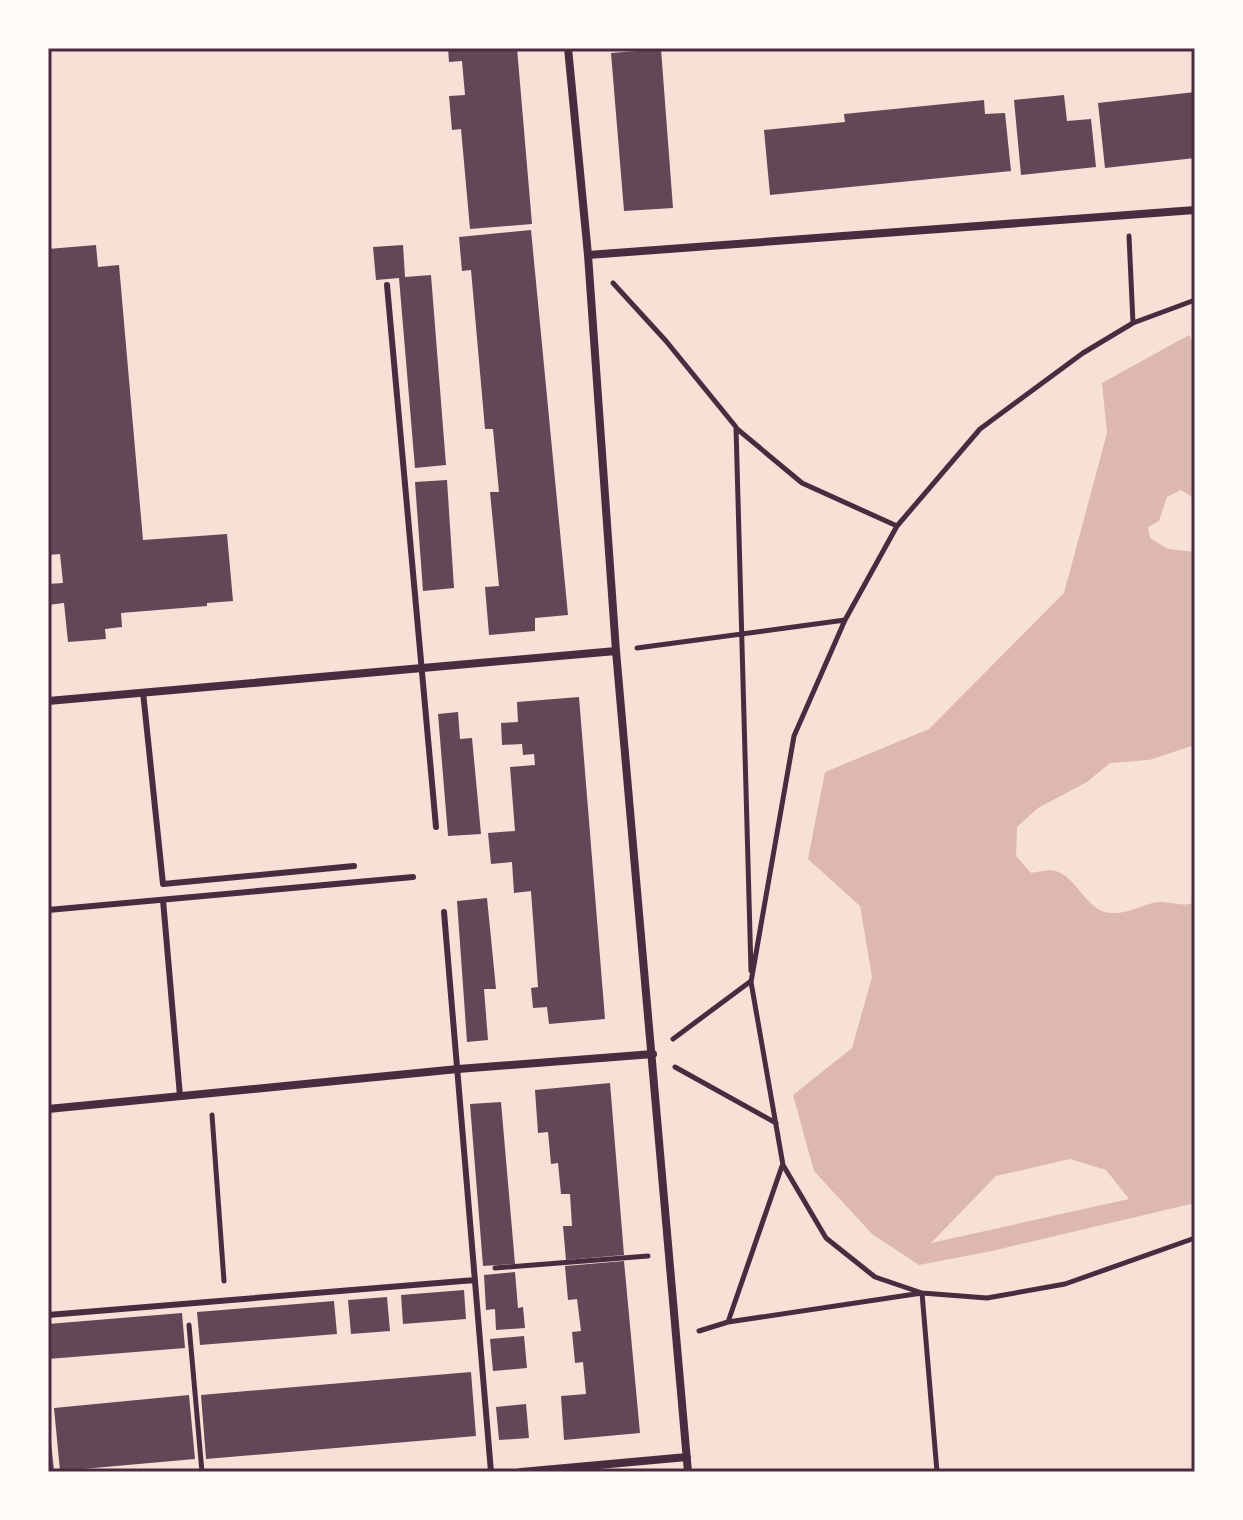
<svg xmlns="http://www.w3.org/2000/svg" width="1243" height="1520" font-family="Overpass,sans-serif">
<rect width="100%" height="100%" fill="#f7e1d7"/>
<path fill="#dcb8b0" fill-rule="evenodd" d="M 1189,335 L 1195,347 L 1195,499 L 1181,490 L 1167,497 L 1159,521 L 1148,527 L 1150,538 L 1168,549 L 1195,552 L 1195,745 L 1149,760 L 1110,763 L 1087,782 L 1038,808 L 1017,827 L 1016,856 L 1031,873 C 1038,872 1050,869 1056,871 C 1081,880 1086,915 1116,913 C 1129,913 1144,904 1158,902 C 1171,901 1184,908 1195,902 L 1195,1203 L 992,1251 L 919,1265 L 872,1234 L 814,1171 L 793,1095 L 852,1048 L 872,977 L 860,906 L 808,859 L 825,772 L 929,729 L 1064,593 L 1107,433 L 1102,383 ZM 1070,1159 L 1106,1170 L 1129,1199 L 931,1243 L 996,1176 Z"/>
<path fill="#644757" d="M 448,48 L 517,48 L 532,224 L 470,229 L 461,129 L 452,130 L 449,96 L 465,95 L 462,61 L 449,62 Z
M 661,49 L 673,208 L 624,211 L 611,53 Z
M 1195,92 L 1195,158 L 1105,168 L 1098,103 Z
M 1064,95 L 1067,121 L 1091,119 L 1096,167 L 1021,175 L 1014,100 Z
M 984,100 L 985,114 L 1005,113 L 1011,171 L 770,195 L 764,130 L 845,122 L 844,114 Z
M 531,230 L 568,615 L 535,618 L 535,631 L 489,635 L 485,587 L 499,586 L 490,492 L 499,492 L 493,429 L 485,429 L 471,270 L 462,271 L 459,237 Z
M 96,245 L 98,267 L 119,265 L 143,540 L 227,534 L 233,601 L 207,603 L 207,606 L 121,613 L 122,627 L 105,629 L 106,639 L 68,642 L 64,603 L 48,605 L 48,584 L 63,583 L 60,554 L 48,555 L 48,249 Z
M 403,245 L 405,277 L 431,275 L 446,465 L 415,468 L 399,278 L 376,280 L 373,247 Z
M 447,480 L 454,588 L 423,591 L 415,482 Z
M 579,697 L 605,1019 L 549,1024 L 547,1007 L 533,1008 L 531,988 L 538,987 L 531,891 L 514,893 L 512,862 L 491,864 L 488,833 L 515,831 L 510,767 L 535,765 L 534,754 L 523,755 L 522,744 L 502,745 L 501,723 L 518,722 L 517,702 Z
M 458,712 L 460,739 L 472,738 L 481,834 L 448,836 L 438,714 Z
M 487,898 L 496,989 L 484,989 L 488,1040 L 467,1042 L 457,901 Z
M 610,1083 L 624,1255 L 566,1260 L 563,1226 L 572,1226 L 570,1194 L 561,1194 L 558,1163 L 551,1164 L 548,1132 L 538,1133 L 535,1090 Z
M 501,1102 L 515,1264 L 483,1266 L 470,1104 Z
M 624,1261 L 640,1433 L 564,1440 L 561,1396 L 586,1394 L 583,1362 L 575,1363 L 572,1332 L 581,1331 L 577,1299 L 568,1300 L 565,1266 Z
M 515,1272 L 518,1308 L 523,1307 L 525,1328 L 496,1330 L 495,1309 L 486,1310 L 484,1275 Z
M 464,1290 L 466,1319 L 403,1324 L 401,1295 Z
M 387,1297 L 390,1331 L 351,1334 L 348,1300 Z
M 334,1301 L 337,1334 L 200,1345 L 197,1312 Z
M 182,1313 L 185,1348 L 48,1359 L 48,1324 Z
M 524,1336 L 527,1368 L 493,1371 L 490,1339 Z
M 471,1372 L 476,1436 L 206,1459 L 201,1395 Z
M 189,1395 L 195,1459 L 60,1471 L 54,1408 Z
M 526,1404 L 529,1438 L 499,1440 L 496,1407 Z
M 50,1433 L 54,1470 L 48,1471 L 48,1434 Z"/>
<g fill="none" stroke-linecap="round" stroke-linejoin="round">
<path stroke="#4a2c40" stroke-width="5" d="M 1129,236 L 1133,323
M 613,283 L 666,341 L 736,427 L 751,971
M 1195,300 L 1133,323 L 1083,353 L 980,429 L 897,526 L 845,620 L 794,736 L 751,982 L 783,1165 L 826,1238 L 875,1277 L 922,1293 L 987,1298 L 1065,1284 L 1195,1238
M 736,428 L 802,483 L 897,526
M 637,648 L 845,620
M 673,1039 L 751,981
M 675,1067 L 776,1123
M 212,1115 L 224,1281
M 495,1268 L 648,1256
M 728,1322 L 782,1166
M 189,1325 L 202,1472
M 699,1331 L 728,1322 L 922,1293 L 937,1472"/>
<path stroke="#4a2c40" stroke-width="6" d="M 387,285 L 436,827
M 143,692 L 163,884 L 354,866
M 163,900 L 180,1096
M 48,910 L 413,877
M 444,912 L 491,1472
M 48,1315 L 475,1280"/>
<path stroke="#4a2c40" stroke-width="8" d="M 568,48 L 588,255 L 616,651 L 688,1472
M 588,255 L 1195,210
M 48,701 L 616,651
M 48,1109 L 458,1069 L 653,1054
M 521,1472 L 687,1457"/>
</g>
<rect width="1243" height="1520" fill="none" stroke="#fffaf5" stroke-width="100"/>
<rect x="50" y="50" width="1143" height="1420" fill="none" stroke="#4a2c40" stroke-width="3"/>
</svg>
